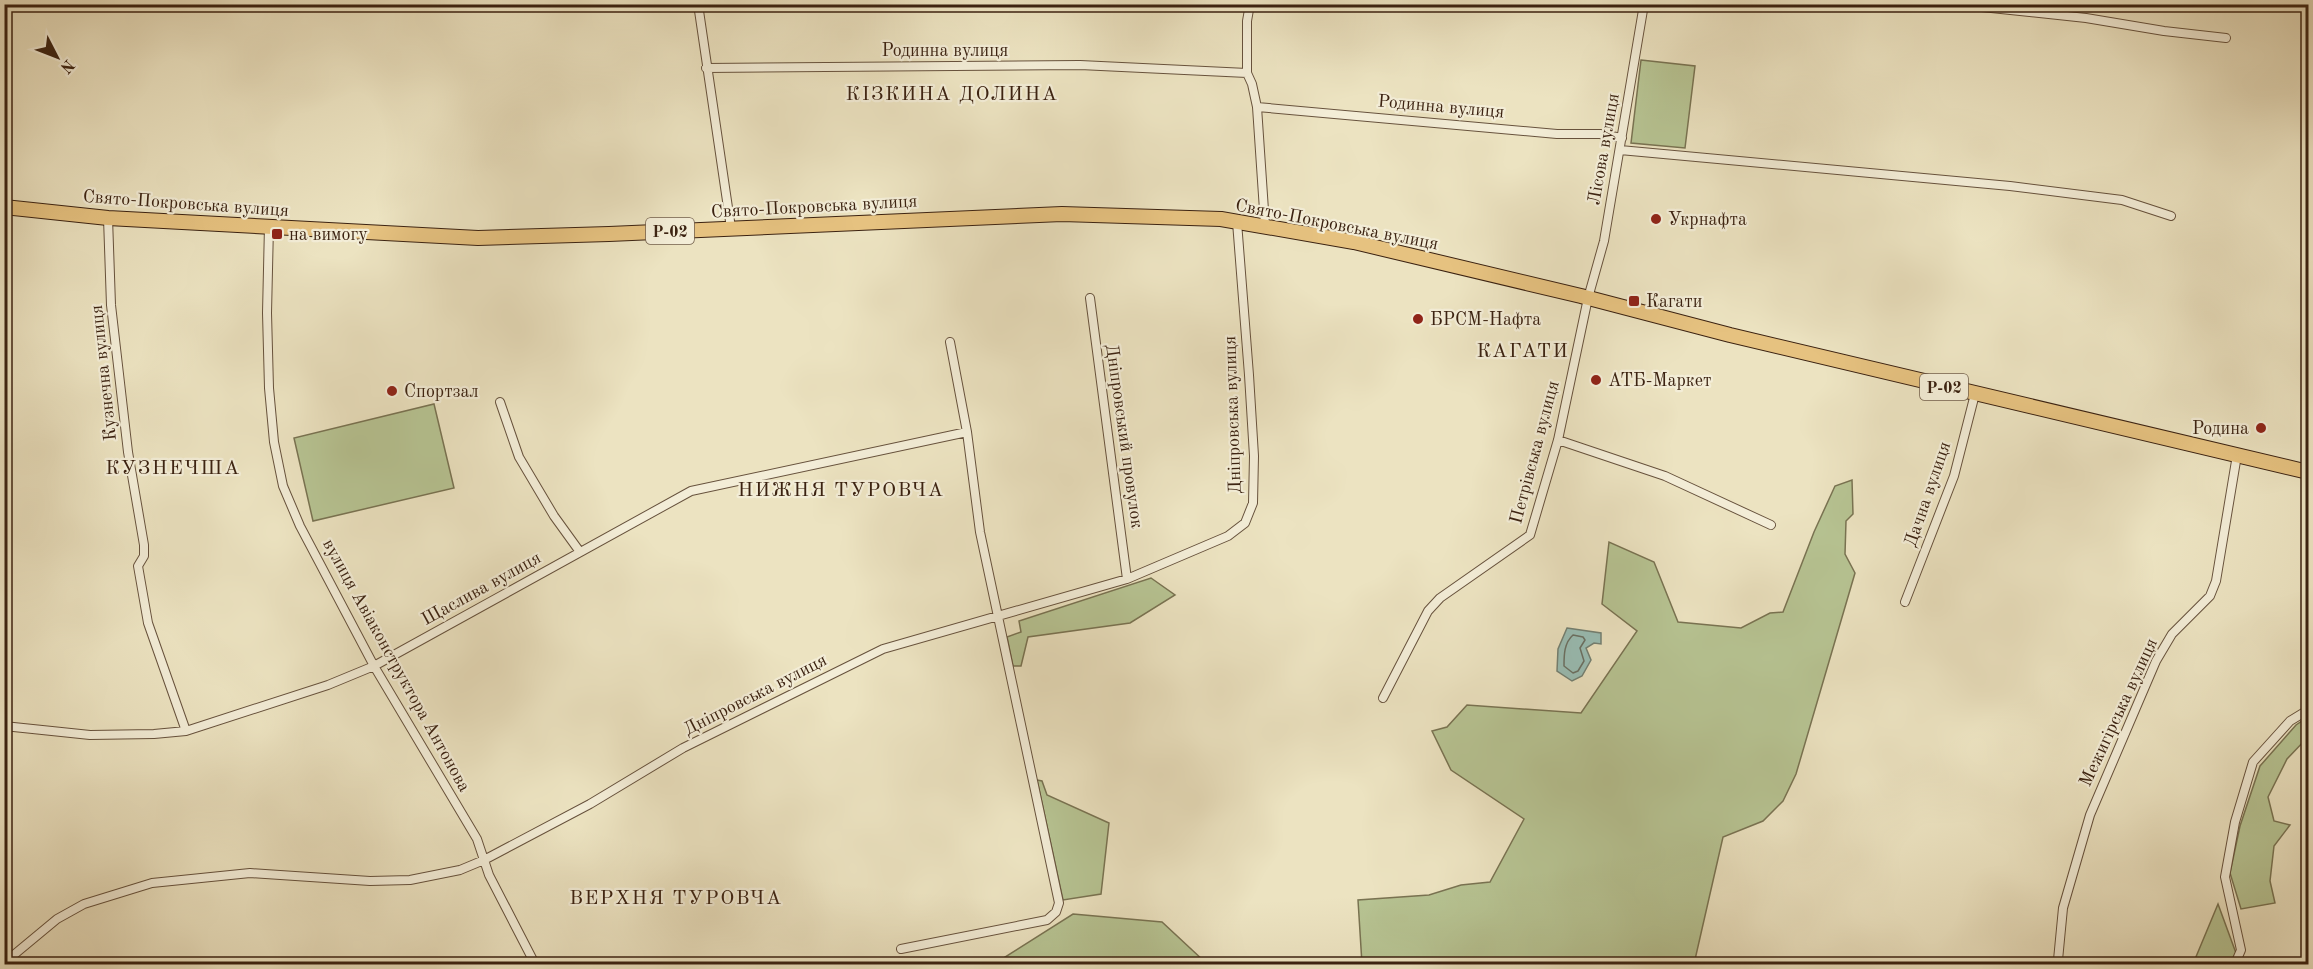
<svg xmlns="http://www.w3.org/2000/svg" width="2313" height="969" font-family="'Old Standard TT',serif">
<rect width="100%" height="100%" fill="#ece3c1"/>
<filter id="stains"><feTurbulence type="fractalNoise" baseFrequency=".00333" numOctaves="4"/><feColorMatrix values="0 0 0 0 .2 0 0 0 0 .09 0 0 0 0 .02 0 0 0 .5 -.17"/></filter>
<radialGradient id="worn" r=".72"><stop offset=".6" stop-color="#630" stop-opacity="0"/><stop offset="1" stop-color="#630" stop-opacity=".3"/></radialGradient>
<path fill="#b7c493" stroke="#797352" stroke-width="1.5" d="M 1641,60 L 1695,66 L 1685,148 L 1631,143 Z
M 434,404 L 454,488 L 313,521 L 294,438 Z
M 1852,480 L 1853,514 L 1846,521 L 1845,554 L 1855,573 L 1796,774 L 1783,801 L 1763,821 L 1723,837 L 1694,964 L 1362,964 L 1358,900 L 1429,895 L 1461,885 L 1490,882 L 1524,819 L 1451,770 L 1432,731 L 1447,727 L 1467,705 L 1581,713 L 1637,631 L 1602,604 L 1609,542 L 1654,562 L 1678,622 L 1741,628 L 1770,613 L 1783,612 L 1814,532 L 1835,486 Z
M 1151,578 L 1175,595 L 1130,623 L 1028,637 L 1021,666 L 1013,666 L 1007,637 L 1021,632 L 1019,621 Z
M 2308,717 L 2308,737 L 2287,759 L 2268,797 L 2274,821 L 2290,825 L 2274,846 L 2270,881 L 2275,903 L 2241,909 L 2230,873 L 2240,826 L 2260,766 L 2296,725 Z
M 1037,780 L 1042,781 L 1047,795 L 1109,823 L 1101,894 L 1063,900 Z
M 2218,904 L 2240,964 L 2193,964 Z
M 1073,914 L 1162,922 L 1205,962 L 1203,964 L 994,964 Z"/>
<path fill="#99beb5" stroke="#738073" stroke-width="1.5" d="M 1567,628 L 1601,633 L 1601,644 L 1594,643 L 1586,648 L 1591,660 L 1582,676 L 1572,681 L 1557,671 L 1558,649 Z"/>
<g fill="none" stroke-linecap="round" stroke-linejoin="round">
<path stroke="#6a7063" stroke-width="1.5" d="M 1573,635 L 1583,637 L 1585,640 L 1580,648 L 1584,661 L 1578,671 L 1573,673 L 1564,666 C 1564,655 1564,643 1573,635 Z"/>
<g stroke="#67523d" stroke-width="10">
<path id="street" d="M 698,4 L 731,228
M 1250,4 L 1247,21 L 1247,73 L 1252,84 L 1257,107 L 1265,225
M 1953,4 L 2086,18 L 2164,31 L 2226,38
M 706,68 L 1080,65 L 1247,73
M 1257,107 L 1557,134 L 1600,134 L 1622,138
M 1620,150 L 2010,186 L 2122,200 L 2171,216
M 108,218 L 111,305 L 128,452 L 144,545 L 144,556 L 138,566 L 148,623 L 186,731
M 269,226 L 267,313 L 269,388 L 274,442 L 283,486 L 300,526 L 374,666 L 477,839 L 489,875 L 535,964
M 1090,298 L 1127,579
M 500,402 L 519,457 L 554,516 L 580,552
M 1558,440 L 1665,476 L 1771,525
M 1905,602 L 1954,476 L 1975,394
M 1383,698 L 1428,611 L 1440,598 L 1530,535 L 1558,440 L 1588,298 L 1604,241 L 1644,4
M 4,726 L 90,735 L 154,734 L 186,731 L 328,685 L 374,666 L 691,491 L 967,432
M 901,949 L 1047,920 L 1056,912 L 1059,903 L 980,532 L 967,432 L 950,342
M 2058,960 L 2063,908 L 2090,815 L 2156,661 L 2172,634 L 2210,596 L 2216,581 L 2237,455
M 4,963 L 57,919 L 84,904 L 152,883 L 250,873 L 370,881 L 410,880 L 460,870 L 484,860 L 590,804 L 683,748 L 883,649 L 1127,579 L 1228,536 L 1245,523 L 1253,503 L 1254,456 L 1249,375 L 1237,222
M 2235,964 L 2241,950 L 2225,877 L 2235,822 L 2253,762 L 2290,721 L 2308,710"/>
</g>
<g stroke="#3b2211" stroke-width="16">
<path id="primary" d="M 4,207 L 108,218 L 478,238 L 609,234 L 1062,214 L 1221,219 L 1354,242 L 1581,296 L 1730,335 L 2308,472"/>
</g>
<use href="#street" stroke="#f3edd7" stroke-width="8"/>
<use href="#primary" stroke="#e6c280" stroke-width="14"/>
</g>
<g fill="#8f2418" stroke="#f3edd7" stroke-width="2">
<circle cx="1656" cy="219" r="6"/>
<rect x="271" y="228" width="12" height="12" rx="3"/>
<rect x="1628" y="295" width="12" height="12" rx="3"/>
<circle cx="1418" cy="319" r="6"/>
<circle cx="1596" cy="380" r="6"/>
<circle cx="392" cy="391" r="6"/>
<circle cx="2261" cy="428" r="6"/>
</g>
<g text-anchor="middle" stroke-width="4.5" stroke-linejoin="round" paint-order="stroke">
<g fill="#f3edd7" stroke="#725f4c" stroke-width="1.5">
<rect x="646" y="218" width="48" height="26" rx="4.5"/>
<rect x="1920" y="374" width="48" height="26" rx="4.5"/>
</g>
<g font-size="16" font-weight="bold" fill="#3b2211">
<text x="670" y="237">Р-02</text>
<text x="1944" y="393">Р-02</text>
</g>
<g font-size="18" fill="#3b2211" stroke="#f3edd7">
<text x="945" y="56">Родинна вулиця</text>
<text transform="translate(1441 106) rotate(5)" y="6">Родинна вулиця</text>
<text transform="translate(1603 149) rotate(-80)" y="6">Лісова вулиця</text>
<text transform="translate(186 203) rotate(4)" y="6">Свято-Покровська вулиця</text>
<text transform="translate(814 206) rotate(-3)" y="6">Свято-Покровська вулиця</text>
<text transform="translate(1337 224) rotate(11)" y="6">Свято-Покровська вулиця</text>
<text transform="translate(103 373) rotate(-96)" y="6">Кузнечна вулиця</text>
<text transform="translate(1232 415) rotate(-92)" y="6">Дніпровська вулиця</text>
<text transform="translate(1125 436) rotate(82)" y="6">Дніпровський провулок</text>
<text transform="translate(1534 452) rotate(-75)" y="6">Петрівська вулиця</text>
<text transform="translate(1927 494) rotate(-71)" y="6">Дачна вулиця</text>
<text transform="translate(481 588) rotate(-29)" y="6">Щаслива вулиця</text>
<text transform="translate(397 665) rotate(61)" y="6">вулиця Авіаконструктора Антонова</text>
<text transform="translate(755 694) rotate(-27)" y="6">Дніпровська вулиця</text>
<text transform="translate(2118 712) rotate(-65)" y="6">Межигірська вулиця</text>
</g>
<g font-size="18" fill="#3b2211" stroke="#f3edd7" text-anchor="start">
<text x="1668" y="225">Укрнафта</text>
<text x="289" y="240">на вимогу</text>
<text x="1646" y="307">Кагати</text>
<text x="1430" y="325">БРСМ-Нафта</text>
<text x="1608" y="386">АТБ-Маркет</text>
<text x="404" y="397">Спортзал</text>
<text x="2249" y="434" text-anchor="end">Родина</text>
</g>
<g font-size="20" letter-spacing="1.5" fill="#3b2211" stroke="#f3edd7">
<text x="952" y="100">КІЗКИНА ДОЛИНА</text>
<text x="1523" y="357">КАГАТИ</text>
<text x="173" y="474">КУЗНЕЧША</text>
<text x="841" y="496">НИЖНЯ ТУРОВЧА</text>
<text x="676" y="904">ВЕРХНЯ ТУРОВЧА</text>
</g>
</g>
<rect width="2313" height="969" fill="none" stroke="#ece3c1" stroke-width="24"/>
<rect x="6" y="6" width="2301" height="957" fill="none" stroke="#3b2211" stroke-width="3"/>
<rect x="12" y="12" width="2289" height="945" fill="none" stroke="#3b2211" stroke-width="1.5"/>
<g transform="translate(57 57) rotate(132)" stroke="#f3edd7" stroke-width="4.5" paint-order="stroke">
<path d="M0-4.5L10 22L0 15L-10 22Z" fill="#3b2211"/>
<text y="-9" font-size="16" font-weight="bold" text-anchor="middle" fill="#3b2211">N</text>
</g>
<rect width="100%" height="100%" filter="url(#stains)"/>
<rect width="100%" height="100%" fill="url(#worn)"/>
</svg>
